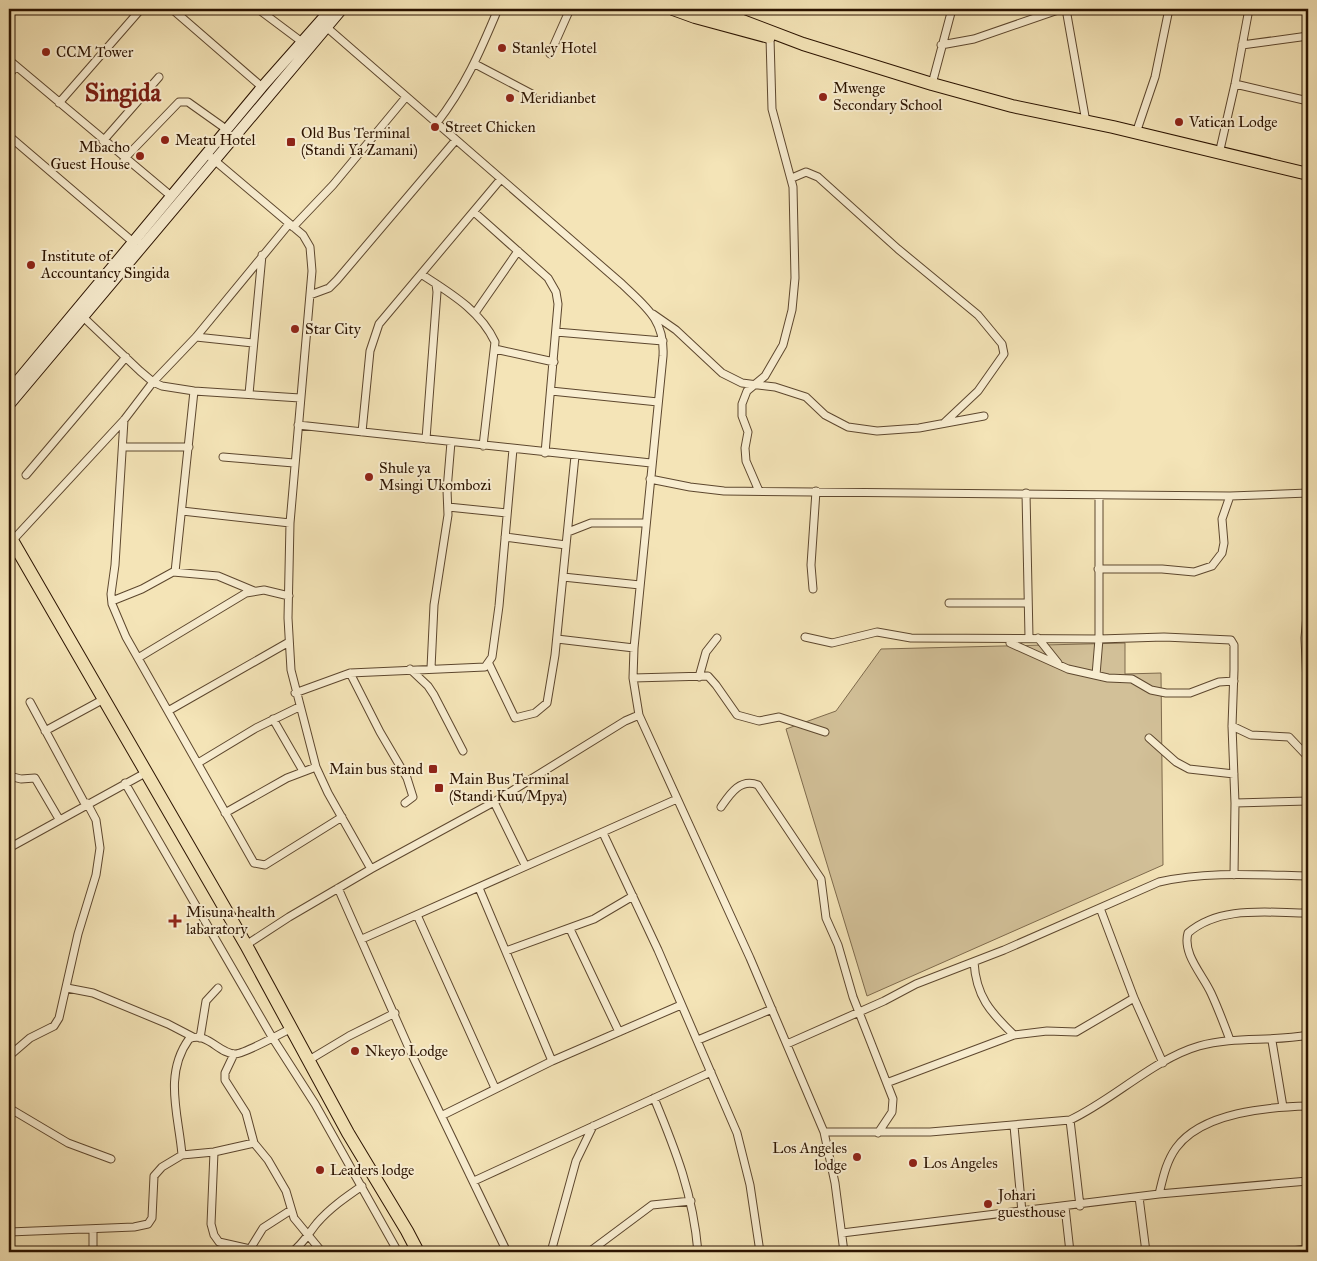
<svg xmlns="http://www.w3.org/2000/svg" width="1317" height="1261" font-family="'IM FELL Great Primer',serif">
<rect width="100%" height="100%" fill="#f4e4b7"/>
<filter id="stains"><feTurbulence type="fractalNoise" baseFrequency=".004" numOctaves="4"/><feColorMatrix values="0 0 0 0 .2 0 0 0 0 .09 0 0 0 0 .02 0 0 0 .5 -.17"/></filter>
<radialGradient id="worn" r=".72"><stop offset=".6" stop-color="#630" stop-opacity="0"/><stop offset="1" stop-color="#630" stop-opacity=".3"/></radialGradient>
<path fill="#d2c098" stroke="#7e6a4c" d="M 1125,643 L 1125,674 L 1161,673 L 1163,865 L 867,996 L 786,729 L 836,711 L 881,649 Z"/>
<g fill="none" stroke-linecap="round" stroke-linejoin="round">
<g stroke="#5d472e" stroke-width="9">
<path id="street" d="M 172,9 L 262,87
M 258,9 L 302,42
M 1066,9 L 1086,122
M 739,18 L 743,9
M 324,25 L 622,284 C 646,307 665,320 663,356 L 634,648 L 633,678 L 639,715 L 750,958 L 824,1132 L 835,1183 L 844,1252
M 941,45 L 974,39 L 1061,9
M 1242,45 L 1308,36
M 550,54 L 570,9
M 9,60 L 171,196
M 475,64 L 532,94
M 9,75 L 16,66
M 932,84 L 952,9
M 1235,84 L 1308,101
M 59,103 L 141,9
M 436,124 C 465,87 480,52 498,9
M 1136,133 L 1155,77 L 1169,9
M 9,136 L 133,242
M 103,141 L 159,77
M 207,154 L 303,235 L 310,247 L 312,271 L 290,523 L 288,618 L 291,670 L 316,767 L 328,793 L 371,869
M 1219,154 L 1235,84 L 1249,9
M 124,159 L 179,102 L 188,102 L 226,129
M 792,178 L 806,172 L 818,177 L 898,249 L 978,315 L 1002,344 L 1004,354 L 978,391 L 944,423
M 474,212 L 548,278 L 556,292 L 558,304 L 545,453
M 293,227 L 333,185 L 406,97
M 421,274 C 450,293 480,310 495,342 L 483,446
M 310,295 L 329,288 L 337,280 L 455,141
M 475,313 L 518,251
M 653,314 L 676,330 L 722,373 L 742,383 L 775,387 L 806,397 L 825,415 L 848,427 L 877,431 L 919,428 L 984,416
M 81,315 L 140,371 L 153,382 L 162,386 L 194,391 L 300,398
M 556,332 L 663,341
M 196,337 L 253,343
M 495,349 L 554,362
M 551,391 L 658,402
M 249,394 L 262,255
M 124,420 L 115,565 L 111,594 L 112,604 L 126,637 L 254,863 L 265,865 L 342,817
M 298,425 L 651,463
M 362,432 L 370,351 L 379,324 L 500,180
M 426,439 L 437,292 L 436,284
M 123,447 L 189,447
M 223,457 L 294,463
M 26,475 L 126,357
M 650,479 L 690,487 L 724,491 L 1230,496 L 1308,493
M 759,491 L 746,461 L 745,448 L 748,432 L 742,416 L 742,404 L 747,391 L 765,376 L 783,345 L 792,310 L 795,278 L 793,187 L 772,109 L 770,38
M 1026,493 L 1029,637
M 448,507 L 507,513
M 182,511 L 290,523
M 568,532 L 591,523 L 645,523
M 505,537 L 566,545
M 12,541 L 124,420 L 153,382 L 196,337 L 289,224
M 1098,569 L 1162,569 L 1194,572 L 1212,566 L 1222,553 L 1224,543 L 1222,519 L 1230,496
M 175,572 L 194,391
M 563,577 L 640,585
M 813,589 L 811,565 L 816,491
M 112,601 L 142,589 L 173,572 L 218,576 L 254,591
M 949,603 L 1028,603
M 1308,603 L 1305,638 L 1308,707
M 805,637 L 832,643 L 877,632 L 911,638 L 1099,639 L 1164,637 L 1231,640 L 1234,645 L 1234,670 L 1232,726 L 1235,803 L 1234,875
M 1038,638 L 1058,663
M 557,639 L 634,648
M 1010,643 L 1068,669 L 1108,678 L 1132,679 L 1151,690 L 1166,693 L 1190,693 L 1219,682 L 1234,681
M 138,658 L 246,593 L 264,590 L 289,596
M 489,664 L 515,718 L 535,713 L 547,703 L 555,655 L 575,456
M 431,668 L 434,605 L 448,515 L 447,490 L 451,442
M 410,669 L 428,686 L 434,695 L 463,751
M 350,673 L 380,732 L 407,778 L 413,797 L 405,803
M 1096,675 L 1099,639 L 1099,495
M 699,677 L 706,652 L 717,638
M 633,678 L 708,676 L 716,685 L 737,715 L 759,721 L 779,717 L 825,732
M 295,693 L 350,673 L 485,667 L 492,657 L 499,606 L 513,449
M 30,702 L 85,804
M 168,711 L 289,642
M 273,719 L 303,771
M 1232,726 L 1251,735 L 1289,737 L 1308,757
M 45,731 L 104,699
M 1149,738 L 1176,762 L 1189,769 L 1234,774
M 198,763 L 256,728 L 299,707
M 9,776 L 21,779 L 35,778 L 59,819
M 125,783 L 272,1037 L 315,1104 L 398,1252
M 494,802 L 525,865
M 1235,803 L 1308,801
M 721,807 C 730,794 740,778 758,785 L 821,879 L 826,918 L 838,945 L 853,997 L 893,1099 L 892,1112 L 878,1133
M 225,813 L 287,778 L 316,767
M 603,833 L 658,950 L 737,1133 L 750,1185 L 760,1252
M 9,848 L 147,772
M 338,888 L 412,1055 L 507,1252
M 479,888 L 552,1061
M 1100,908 L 1134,998 L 1163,1063
M 417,915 L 495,1088
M 570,929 L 619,1032
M 362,939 L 677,799
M 246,945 L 289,917 L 371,869 L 494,802 L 625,721 L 639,715
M 506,951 L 594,919 L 633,896
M 974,962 C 976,996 990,1012 1014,1035
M 67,988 L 93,993 L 168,1024 L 193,1037
M 200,1038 L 206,1001 L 218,988
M 698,1040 L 772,1009
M 1230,1040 C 1224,1024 1218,1008 1211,993 C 1203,975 1182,954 1188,933 C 1220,905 1269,913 1308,913
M 1272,1041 L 1283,1107
M 787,1044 L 884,1001 L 916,984 L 1004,950 L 1159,882 C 1207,871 1259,875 1308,876
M 234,1054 L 225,1073 L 225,1080 L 246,1113 L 254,1143 L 268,1160 L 286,1191 L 294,1218 L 322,1252
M 9,1056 L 30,1038 L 54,1026 L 59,1018 L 78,934 L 96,875 L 100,848 L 96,820 L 87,803
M 309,1060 L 349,1036 L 395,1013
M 889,1082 L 1014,1035 L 1047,1031 L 1076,1032 L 1134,998
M 654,1098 C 676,1151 693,1194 698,1252
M 9,1108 L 68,1143 L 111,1159
M 443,1115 L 552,1061 L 681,1005
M 1070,1120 L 1080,1206
M 1014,1126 L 1022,1212
M 824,1132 L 930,1132 L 1070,1120 C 1113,1100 1154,1059 1199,1046 C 1234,1036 1271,1042 1308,1035
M 214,1152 L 211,1224 L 214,1235 L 219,1242 L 250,1249 L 263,1228 L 291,1210
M 182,1155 L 214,1152 L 254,1143
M 474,1181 L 711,1072
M 1159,1194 C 1163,1178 1166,1162 1176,1148 C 1202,1112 1268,1107 1308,1106
M 1139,1197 L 1146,1252
M 1065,1207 L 1070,1252
M 9,1232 L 134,1227 L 148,1224 L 152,1218 L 154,1176 L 162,1167 L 182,1155 C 179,1116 163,1075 189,1039 C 207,1031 219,1054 235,1054 C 245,1054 281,1033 292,1028
M 842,1233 L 1159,1194 L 1308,1181
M 93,1252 L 93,1229
M 292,1252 C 303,1244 308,1234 317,1223 C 330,1208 346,1197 362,1186
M 551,1252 L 576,1161 L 593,1126
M 589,1252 L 652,1205 L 691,1201
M 1283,1252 L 1308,1249"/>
</g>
<g stroke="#2b1300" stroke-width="12">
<path id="secondary" d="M 9,391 L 262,87 L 331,9
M 9,405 L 342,9"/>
</g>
<g stroke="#2b1300" stroke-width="14">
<path id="highway" d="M 673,9 L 695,17 L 769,37
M 711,9 L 803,44 L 932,84 L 1012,106 L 1113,127 L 1308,174
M 9,535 L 246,945 L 348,1133 L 407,1231 L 418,1252"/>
</g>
<use href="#street" stroke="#f8edd0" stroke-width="7"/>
<use href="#secondary" stroke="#f8edd0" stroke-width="10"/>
<use href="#highway" stroke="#f4e4b7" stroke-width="12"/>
</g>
<g fill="#8f2418" stroke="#f8edd0" stroke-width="2">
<circle cx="502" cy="48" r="5"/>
<circle cx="46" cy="52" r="5"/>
<circle cx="823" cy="97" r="5"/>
<circle cx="510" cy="98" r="5"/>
<circle cx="1179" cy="122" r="5"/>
<circle cx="435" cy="127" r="5"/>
<circle cx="165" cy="140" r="5"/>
<rect x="286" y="137" width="10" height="10" rx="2.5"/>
<circle cx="140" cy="156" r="5"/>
<circle cx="31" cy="265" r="5"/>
<circle cx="295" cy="329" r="5"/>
<circle cx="369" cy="477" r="5"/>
<rect x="428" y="764" width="10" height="10" rx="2.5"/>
<rect x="434" y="783" width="10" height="10" rx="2.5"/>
<path d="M172.5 913.5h5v5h5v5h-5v5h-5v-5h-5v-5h5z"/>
<circle cx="355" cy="1051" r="5"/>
<circle cx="857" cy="1157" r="5"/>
<circle cx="913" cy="1163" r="5"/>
<circle cx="320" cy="1170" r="5"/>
<circle cx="988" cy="1204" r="5"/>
</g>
<g text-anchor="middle" stroke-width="4" stroke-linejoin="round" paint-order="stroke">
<g font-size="15" fill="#2b1300" stroke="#f8edd0" text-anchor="start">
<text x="512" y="53">Stanley Hotel</text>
<text x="56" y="57">CCM Tower</text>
<text x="833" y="93">Mwenge<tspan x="833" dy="17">Secondary School</tspan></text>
<text x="520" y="103">Meridianbet</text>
<text x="1189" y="127">Vatican Lodge</text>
<text x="445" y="132">Street Chicken</text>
<text x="301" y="138">Old Bus Terminal<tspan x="301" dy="17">(Standi Ya Zamani)</tspan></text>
<text x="175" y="145">Meatu Hotel</text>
<text x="130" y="152" text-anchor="end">Mbacho<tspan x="130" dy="17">Guest House</tspan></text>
<text x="41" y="261">Institute of<tspan x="41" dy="17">Accountancy Singida</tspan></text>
<text x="305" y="334">Star City</text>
<text x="379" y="473">Shule ya<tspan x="379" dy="17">Msingi Ukombozi</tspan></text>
<text x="423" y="774" text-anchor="end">Main bus stand</text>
<text x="449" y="784">Main Bus Terminal<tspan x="449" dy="17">(Standi Kuu/Mpya)</tspan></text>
<text x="186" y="917">Misuna health<tspan x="186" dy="17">labaratory</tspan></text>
<text x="365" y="1056">Nkeyo Lodge</text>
<text x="847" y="1153" text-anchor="end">Los Angeles<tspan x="847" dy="17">lodge</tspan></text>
<text x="923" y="1168">Los Angeles</text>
<text x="330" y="1175">Leaders lodge</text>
<text x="998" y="1200">Johari<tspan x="998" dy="17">guesthouse</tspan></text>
</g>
<g font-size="25" font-weight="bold" fill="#7a1f14" stroke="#f8edd0">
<text x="123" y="101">Singida</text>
</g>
</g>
<rect width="1317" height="1261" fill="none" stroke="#f4e4b7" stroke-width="30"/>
<rect x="10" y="10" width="1297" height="1241" fill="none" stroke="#2b1300" stroke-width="2.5"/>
<rect x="15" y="15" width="1287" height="1231" fill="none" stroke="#2b1300"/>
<rect width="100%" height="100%" filter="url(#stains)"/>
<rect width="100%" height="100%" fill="url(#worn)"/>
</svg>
